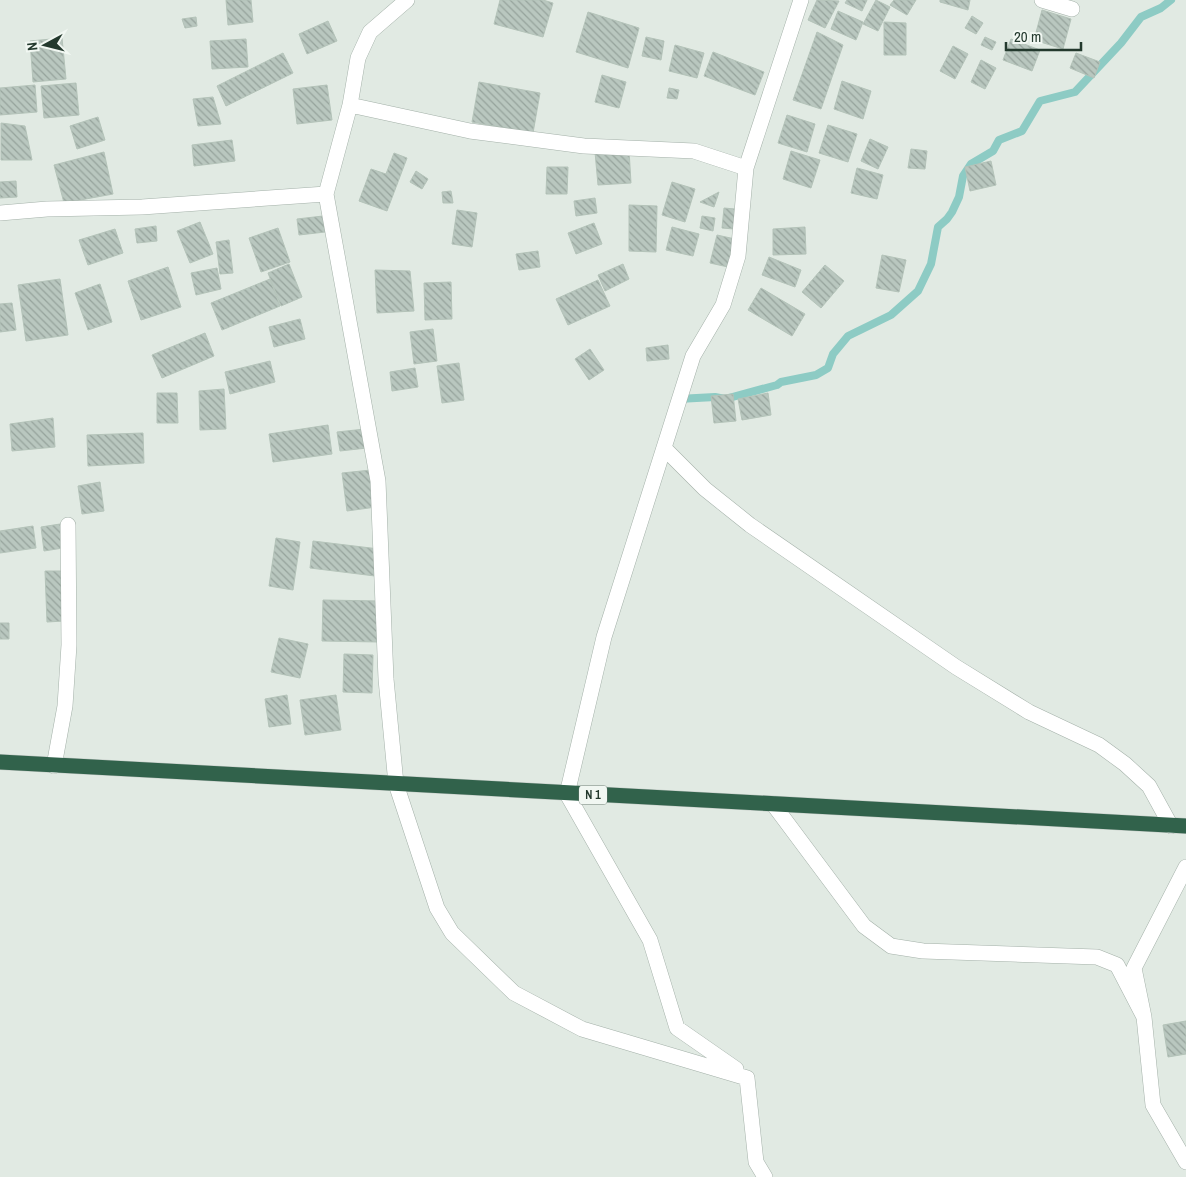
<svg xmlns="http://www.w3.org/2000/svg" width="1186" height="1177" font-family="'Archivo Narrow',sans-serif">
<defs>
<pattern id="building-back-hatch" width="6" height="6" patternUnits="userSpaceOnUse" patternTransform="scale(1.25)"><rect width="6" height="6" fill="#b9c7bf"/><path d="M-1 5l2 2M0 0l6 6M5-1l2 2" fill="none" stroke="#96a39c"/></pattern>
</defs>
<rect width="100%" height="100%" fill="#e1eae3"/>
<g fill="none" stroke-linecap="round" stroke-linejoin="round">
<path stroke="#8dcbc4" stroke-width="8" d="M 678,399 L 715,397 L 725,399 L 777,385 L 781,382 L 816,375 L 828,368 L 833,354 L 848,336 L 891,315 L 918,291 L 931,264 L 938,227 L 947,219 L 952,212 L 959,197 L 963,176 L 971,164 L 993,151 L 999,140 L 1022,131 L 1040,101 L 1075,92 L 1121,43 L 1141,17 L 1161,8 L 1171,0"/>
</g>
<path fill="url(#building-back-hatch)" stroke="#b4c3b9" d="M 226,0 L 251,0 L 253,22 L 228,25 Z
M 500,0 L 543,0 L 553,3 L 543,37 L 494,24 Z
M 817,0 L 839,1 L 825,28 L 808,20 Z
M 847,0 L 867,0 L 862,11 L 845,3 Z
M 876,0 L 890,7 L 878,31 L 863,24 Z
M 894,0 L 916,0 L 907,15 L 890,5 Z
M 940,0 L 970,0 L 968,10 L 940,2 Z
M 1042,10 L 1071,19 L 1063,49 L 1034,40 Z
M 838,11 L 863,22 L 856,40 L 831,29 Z
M 588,12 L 639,28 L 628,68 L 576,52 Z
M 972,16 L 983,23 L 976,34 L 965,28 Z
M 196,17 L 197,26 L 185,28 L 182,19 Z
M 328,21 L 337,41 L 307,54 L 299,34 Z
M 884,22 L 906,23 L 906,55 L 884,55 Z
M 817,32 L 843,45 L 821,109 L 793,100 Z
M 646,37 L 664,41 L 661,60 L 642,56 Z
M 985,37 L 996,42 L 992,50 L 981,45 Z
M 62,38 L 66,79 L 33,82 L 30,41 Z
M 246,39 L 248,67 L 212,69 L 210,41 Z
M 1011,39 L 1040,50 L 1032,71 L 1003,60 Z
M 675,45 L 704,53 L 697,78 L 669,71 Z
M 953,46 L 968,54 L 955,79 L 940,71 Z
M 713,52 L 764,72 L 755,95 L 704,76 Z
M 283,53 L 293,73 L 226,106 L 217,86 Z
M 1076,53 L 1100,62 L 1094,78 L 1070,68 Z
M 981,60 L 996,68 L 985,89 L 971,82 Z
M 602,75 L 626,82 L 619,108 L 595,102 Z
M 842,81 L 871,91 L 863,119 L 834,109 Z
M 479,82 L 540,93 L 533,133 L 472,122 Z
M 76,83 L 79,115 L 44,118 L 41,86 Z
M 35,85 L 37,112 L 0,115 L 0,88 Z
M 327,85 L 332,120 L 297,124 L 293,89 Z
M 669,88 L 679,90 L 677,99 L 667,98 Z
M 213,97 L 221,124 L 198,126 L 193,99 Z
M 787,115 L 815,124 L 807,152 L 778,143 Z
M 98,117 L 105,140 L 77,149 L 70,126 Z
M 1,123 L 25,126 L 32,160 L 1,160 Z
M 828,125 L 857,134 L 848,162 L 819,153 Z
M 870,139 L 888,147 L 878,169 L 861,161 Z
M 232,140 L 235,161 L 194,166 L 192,145 Z
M 911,149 L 927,151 L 925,169 L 908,168 Z
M 629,150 L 631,183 L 598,185 L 595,152 Z
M 791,151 L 820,160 L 811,188 L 783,179 Z
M 104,152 L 113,194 L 64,203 L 54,165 Z
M 394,153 L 407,158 L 387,211 L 359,201 L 371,169 L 386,174 Z
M 991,161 L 996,185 L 970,191 L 965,167 Z
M 547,167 L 568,167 L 567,194 L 546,194 Z
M 857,168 L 883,175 L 877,199 L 851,193 Z
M 416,171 L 428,179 L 422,189 L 410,182 Z
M 16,181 L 17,197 L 0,198 L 0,182 Z
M 672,182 L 695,189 L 685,222 L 662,215 Z
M 451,191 L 453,203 L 443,203 L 442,192 Z
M 719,192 L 714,207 L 700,202 Z
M 595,198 L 597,213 L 576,216 L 574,201 Z
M 629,205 L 657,206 L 656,252 L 629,251 Z
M 724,208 L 735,209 L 734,229 L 722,228 Z
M 457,210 L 477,213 L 472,247 L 452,244 Z
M 323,216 L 325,232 L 299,235 L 297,219 Z
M 702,216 L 715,218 L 713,231 L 700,228 Z
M 200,222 L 213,254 L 190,263 L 177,231 Z
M 594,223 L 602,244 L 576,254 L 568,233 Z
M 156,226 L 157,241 L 137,243 L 135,229 Z
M 672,227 L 699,234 L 693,256 L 666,250 Z
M 805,227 L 806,254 L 773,255 L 773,229 Z
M 278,228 L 290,262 L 261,272 L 249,238 Z
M 115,229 L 123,253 L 88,265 L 79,240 Z
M 717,235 L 735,239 L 728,267 L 710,263 Z
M 229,240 L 233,273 L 220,274 L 216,242 Z
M 538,251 L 540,267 L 519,270 L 516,254 Z
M 882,255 L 906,260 L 899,292 L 876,288 Z
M 769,257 L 801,270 L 795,287 L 762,275 Z
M 289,264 L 302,297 L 281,306 L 268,273 Z
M 623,264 L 629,279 L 605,291 L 598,275 Z
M 825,265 L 844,281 L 821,308 L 802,292 Z
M 168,267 L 181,307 L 141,320 L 128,281 Z
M 217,268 L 221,289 L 196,295 L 191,273 Z
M 375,270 L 410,271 L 414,311 L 377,313 Z
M 60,279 L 68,335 L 26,341 L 18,285 Z
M 270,279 L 280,306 L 222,330 L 211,303 Z
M 598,280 L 610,306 L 568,325 L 556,299 Z
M 451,282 L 452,319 L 425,320 L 424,283 Z
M 100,284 L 112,322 L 88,330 L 75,293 Z
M 761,288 L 805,314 L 792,336 L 748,310 Z
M 12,303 L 16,330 L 0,332 L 0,304 Z
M 300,319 L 305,339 L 274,347 L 269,327 Z
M 433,329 L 437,361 L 414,364 L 410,332 Z
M 205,333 L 214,356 L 162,378 L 152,355 Z
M 668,345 L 669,359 L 647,361 L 646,348 Z
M 590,349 L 604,370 L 589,380 L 575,359 Z
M 270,361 L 275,382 L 230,394 L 225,372 Z
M 459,363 L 464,400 L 442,403 L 437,366 Z
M 415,368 L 418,387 L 392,391 L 390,372 Z
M 224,389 L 226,429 L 200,430 L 199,391 Z
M 157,393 L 177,393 L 178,423 L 157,423 Z
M 768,393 L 771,415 L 742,420 L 738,399 Z
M 733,394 L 736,421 L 714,423 L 711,396 Z
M 53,418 L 55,447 L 12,451 L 10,424 Z
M 328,425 L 332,454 L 273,462 L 269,434 Z
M 365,429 L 367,448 L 340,451 L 337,432 Z
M 143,433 L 144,463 L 88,466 L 87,435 Z
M 371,470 L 376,507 L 347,511 L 342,473 Z
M 100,482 L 104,511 L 82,514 L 78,486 Z
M 60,524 L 63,548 L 44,551 L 41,527 Z
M 33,526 L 36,548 L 0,553 L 0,531 Z
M 276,538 L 300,542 L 293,590 L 269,586 Z
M 313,541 L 379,549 L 375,576 L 310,568 Z
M 45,571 L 66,571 L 64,621 L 47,622 Z
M 323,600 L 380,601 L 379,642 L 322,641 Z
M 0,623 L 9,623 L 9,639 L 0,639 Z
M 279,638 L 308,644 L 300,678 L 271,672 Z
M 344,654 L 373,655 L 372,693 L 343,692 Z
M 287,695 L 291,724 L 269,727 L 265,699 Z
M 336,695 L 341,730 L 305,735 L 300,700 Z
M 1186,1021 L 1186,1054 L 1168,1057 L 1163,1025 Z"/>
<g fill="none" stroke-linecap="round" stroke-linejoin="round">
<g stroke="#a4b1a9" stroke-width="16">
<path id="minor" d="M 407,0 L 370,32 L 358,58 L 350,105 L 326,194 L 378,481 L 386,679 L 396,784 L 437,908 L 452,933 L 514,993 L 582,1029 L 747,1078 L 756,1162 L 765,1177
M 1042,0 L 1072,9
M 350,105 L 470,131 L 584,146 L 694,151 L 746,168
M 0,213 L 47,209 L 142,207 L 326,194
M 664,448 L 705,489 L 750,525 L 956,667 L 1029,712 L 1099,745 L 1125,764 L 1149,786 L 1171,826
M 54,766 L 65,706 L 69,645 L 68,525
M 773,804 L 864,926 L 891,946 L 923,951 L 1097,957 L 1117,965 L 1144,1017
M 1186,867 L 1134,968 L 1144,1017 L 1153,1105 L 1186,1162
M 736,1069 L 677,1028 L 650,940 L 567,794 L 604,637 L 693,356 L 723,305 L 738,256 L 746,168 L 801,0"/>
</g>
<g stroke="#c1c8c4" stroke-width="16">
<path id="highway" d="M 0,762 L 1186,826"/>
</g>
<use href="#minor" stroke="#fff" stroke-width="15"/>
<use href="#highway" stroke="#31624b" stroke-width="15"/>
</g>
<g text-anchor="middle" stroke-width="4.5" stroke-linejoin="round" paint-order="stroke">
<rect fill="#f1f7f2" stroke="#617268" stroke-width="1" x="579" y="785.5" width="28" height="19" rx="4"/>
<g font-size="12" font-weight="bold" fill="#23392d">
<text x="593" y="799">N 1</text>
</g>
</g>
<g transform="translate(45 45) rotate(263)" stroke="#f1f7f2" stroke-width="4" paint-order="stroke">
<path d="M0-4L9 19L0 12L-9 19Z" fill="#23392d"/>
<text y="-8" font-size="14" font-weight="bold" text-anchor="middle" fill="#23392d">N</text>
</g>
<path d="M1006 42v8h75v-8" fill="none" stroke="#23392d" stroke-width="2.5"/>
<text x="1014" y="42" font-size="15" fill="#23392d" stroke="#f1f7f2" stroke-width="4" paint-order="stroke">20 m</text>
</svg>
